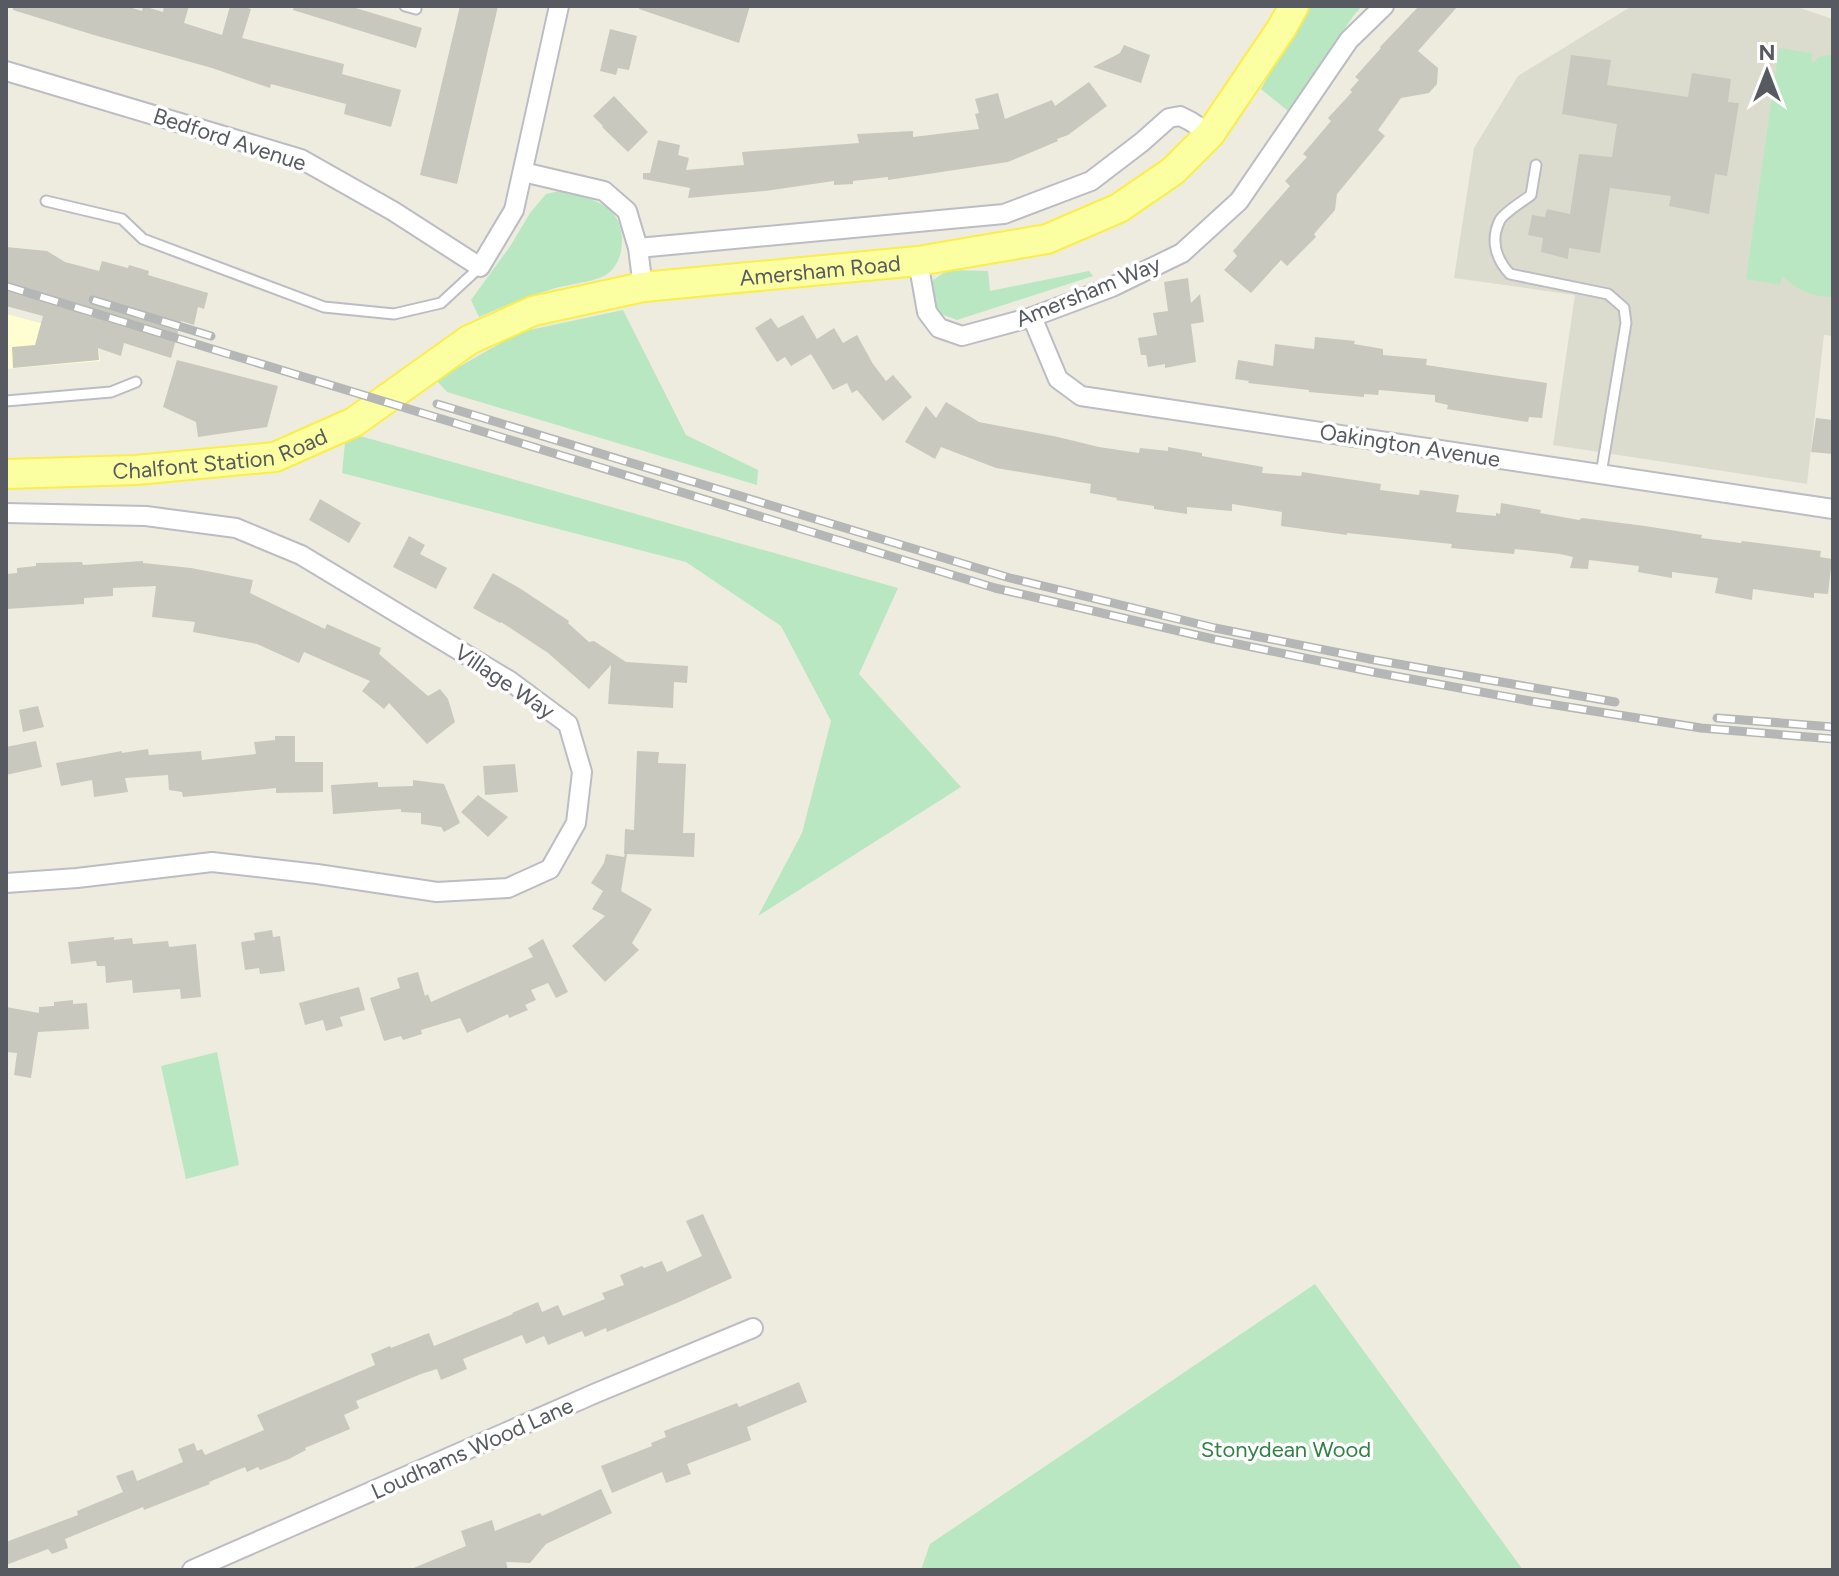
<svg xmlns="http://www.w3.org/2000/svg" width="1839" height="1576" font-family="Figtree,sans-serif">
<rect width="100%" height="100%" fill="#edecdf"/>
<path fill="#fffed1" d="M 6,314 L 97,338 L 100,361 L 6,369 Z"/>
<path fill="#dcdcce" d="M 1632,6 L 1794,6 L 1833,19 L 1833,336 L 1824,335 L 1807,484 L 1553,445 L 1575,295 L 1454,278 L 1474,148 L 1518,76 Z"/>
<path fill="#b9e7c2" d="M 1308,6 L 1362,6 L 1354,15 L 1288,111 L 1261,89 Z
M 1779,48 L 1812,53 L 1812,63 L 1819,57 L 1833,54 L 1833,297 C 1809,296 1800,291 1782,276 L 1780,285 L 1746,279 Z
M 559,191 C 581,196 614,201 620,227 C 625,243 621,267 604,276 C 593,282 563,285 549,290 C 525,297 502,307 479,317 L 471,300 L 511,245 L 530,213 L 546,194 Z
M 948,270 L 988,271 L 990,291 L 1089,271 L 1093,276 L 957,320 L 938,313 L 929,301 L 933,280 Z
M 623,310 L 686,435 L 758,470 L 757,485 L 447,392 L 436,380 L 520,332 Z
M 346,432 L 898,588 L 859,674 L 961,787 L 758,916 L 802,833 L 831,721 L 781,626 L 686,562 L 342,473 Z
M 217,1052 L 239,1165 L 186,1179 L 161,1066 Z
M 1315,1284 L 1523,1570 L 921,1570 L 930,1544 Z"/>
<path fill="#c9c8be" d="M 13,6 L 126,6 L 142,11 L 143,6 L 163,12 L 164,6 L 189,6 L 184,23 L 222,35 L 230,6 L 241,6 L 251,9 L 242,38 L 344,64 L 342,74 L 401,90 L 391,127 L 344,114 L 346,104 L 271,84 L 270,88 L 212,68 L 94,35 L 13,10 Z
M 294,6 L 349,6 L 422,28 L 416,48 L 293,10 Z
M 460,6 L 498,6 L 457,184 L 420,175 Z
M 640,6 L 750,6 L 739,43 L 639,9 Z
M 1419,6 L 1458,6 L 1418,51 L 1438,68 L 1437,84 L 1429,93 L 1401,98 L 1378,130 L 1385,136 L 1337,194 L 1335,210 L 1314,234 L 1316,237 L 1287,266 L 1281,260 L 1251,293 L 1224,270 L 1237,256 L 1233,251 L 1290,186 L 1285,181 L 1307,157 L 1303,154 L 1331,121 L 1328,118 L 1352,92 L 1350,90 L 1359,80 L 1355,77 L 1381,48 L 1380,47 Z
M 610,29 L 637,36 L 629,70 L 618,68 L 616,75 L 600,71 Z
M 1124,45 L 1150,55 L 1141,83 L 1093,67 L 1120,53 Z
M 1571,55 L 1611,60 L 1607,85 L 1688,97 L 1692,73 L 1731,79 L 1728,102 L 1739,103 L 1727,176 L 1715,174 L 1709,214 L 1669,206 L 1671,196 L 1610,188 L 1600,253 L 1569,248 L 1568,259 L 1541,252 L 1543,238 L 1528,235 L 1532,215 L 1545,217 L 1547,209 L 1570,214 L 1579,154 L 1612,157 L 1617,124 L 1562,114 Z
M 1089,82 L 1107,106 L 1068,135 L 1057,139 L 1058,141 L 1008,162 L 888,180 L 888,177 L 853,181 L 853,184 L 834,185 L 834,181 L 765,191 L 688,198 L 690,188 L 643,179 L 643,173 L 650,173 L 658,140 L 680,145 L 678,155 L 689,158 L 686,170 L 744,165 L 742,152 L 859,143 L 857,134 L 913,131 L 913,137 L 979,129 L 975,114 L 979,113 L 975,99 L 998,93 L 1005,119 L 1052,100 L 1055,106 Z
M 614,96 L 648,132 L 628,152 L 602,127 L 603,126 L 593,116 Z
M 6,247 L 47,251 L 65,262 L 99,271 L 102,261 L 128,268 L 129,265 L 149,271 L 148,275 L 208,293 L 204,309 L 198,307 L 194,325 L 181,321 L 171,358 L 124,343 L 121,356 L 98,348 L 99,360 L 13,368 L 12,347 L 35,345 L 43,316 L 6,306 Z
M 1188,278 L 1191,303 L 1200,294 L 1204,322 L 1191,324 L 1196,362 L 1165,368 L 1165,364 L 1148,367 L 1146,355 L 1141,355 L 1138,338 L 1157,335 L 1153,313 L 1168,311 L 1164,282 Z
M 803,315 L 817,339 L 834,328 L 843,343 L 857,335 L 873,364 L 886,381 L 893,375 L 912,397 L 883,421 L 857,390 L 852,393 L 847,383 L 833,390 L 811,354 L 791,366 L 785,357 L 777,362 L 755,328 L 771,318 L 778,328 Z
M 1315,337 L 1355,341 L 1354,344 L 1383,349 L 1383,355 L 1427,359 L 1426,365 L 1547,383 L 1542,418 L 1529,417 L 1528,422 L 1447,409 L 1448,405 L 1435,402 L 1435,395 L 1379,390 L 1378,395 L 1364,394 L 1364,397 L 1309,392 L 1309,390 L 1248,383 L 1249,381 L 1235,379 L 1238,360 L 1273,366 L 1275,344 L 1314,349 Z
M 177,360 L 278,386 L 267,427 L 198,437 L 196,422 L 163,407 Z
M 946,402 L 979,422 L 1058,437 L 1099,447 L 1139,453 L 1140,448 L 1168,451 L 1168,447 L 1202,453 L 1202,456 L 1263,467 L 1262,473 L 1301,476 L 1302,472 L 1381,484 L 1380,490 L 1419,495 L 1420,490 L 1459,495 L 1456,512 L 1496,516 L 1496,513 L 1500,514 L 1501,503 L 1541,510 L 1540,513 L 1579,520 L 1582,518 L 1645,526 L 1702,535 L 1701,538 L 1741,543 L 1742,541 L 1821,551 L 1820,557 L 1832,559 L 1828,594 L 1814,593 L 1814,598 L 1753,589 L 1752,600 L 1715,593 L 1718,578 L 1672,572 L 1672,578 L 1638,572 L 1639,566 L 1589,560 L 1588,569 L 1570,568 L 1573,557 L 1560,554 L 1515,549 L 1514,554 L 1451,548 L 1452,544 L 1347,533 L 1347,535 L 1281,526 L 1282,512 L 1232,504 L 1232,511 L 1187,507 L 1187,514 L 1154,509 L 1154,506 L 1116,500 L 1117,498 L 1090,493 L 1091,484 L 996,468 L 941,447 L 935,459 L 905,442 L 926,406 L 936,418 Z
M 1816,418 L 1833,420 L 1833,454 L 1811,452 Z
M 320,499 L 361,523 L 349,543 L 309,520 Z
M 409,536 L 425,545 L 420,554 L 447,568 L 436,589 L 393,567 Z
M 143,561 L 143,563 L 191,568 L 253,580 L 250,593 L 325,629 L 327,624 L 381,648 L 379,654 L 428,696 L 440,689 L 448,699 L 455,722 L 427,744 L 389,703 L 384,709 L 362,691 L 370,681 L 304,652 L 299,663 L 257,644 L 193,632 L 195,622 L 152,617 L 156,586 L 113,588 L 113,596 L 84,598 L 84,604 L 6,609 L 6,574 L 17,573 L 17,568 L 36,566 L 36,563 L 82,562 L 83,565 Z
M 493,573 L 521,589 L 569,621 L 568,623 L 589,642 L 594,641 L 626,662 L 688,666 L 687,683 L 674,682 L 673,708 L 608,704 L 611,665 L 589,689 L 548,653 L 501,622 L 500,623 L 473,608 Z
M 38,706 L 44,727 L 23,732 L 19,710 Z
M 275,736 L 295,736 L 295,762 L 323,762 L 323,792 L 276,793 L 276,788 L 183,797 L 182,792 L 169,790 L 168,775 L 125,778 L 128,792 L 94,797 L 92,780 L 61,786 L 56,763 L 122,751 L 122,753 L 148,749 L 149,755 L 201,751 L 202,760 L 256,754 L 254,742 L 275,740 Z
M 36,741 L 42,767 L 6,775 L 6,747 Z
M 637,751 L 659,752 L 658,763 L 686,764 L 683,833 L 695,833 L 694,857 L 627,854 L 621,891 L 652,909 L 632,943 L 639,950 L 605,982 L 572,946 L 605,916 L 592,909 L 603,891 L 591,883 L 604,863 L 606,854 L 624,857 L 625,854 L 624,854 L 625,829 L 634,830 Z
M 515,764 L 518,792 L 485,795 L 483,766 Z
M 413,780 L 444,784 L 460,823 L 444,832 L 441,827 L 421,824 L 421,813 L 401,812 L 401,809 L 333,814 L 331,785 L 378,782 L 378,787 L 413,786 Z
M 478,795 L 508,817 L 488,837 L 461,812 Z
M 272,930 L 273,937 L 280,936 L 285,971 L 260,974 L 259,968 L 245,970 L 241,942 L 255,940 L 254,933 Z
M 114,937 L 114,940 L 132,938 L 133,944 L 168,941 L 169,947 L 196,944 L 201,997 L 181,999 L 180,989 L 133,993 L 132,980 L 106,983 L 105,966 L 97,966 L 96,961 L 71,964 L 68,942 Z
M 543,939 L 568,992 L 556,998 L 548,983 L 531,990 L 536,1000 L 525,1005 L 528,1010 L 509,1018 L 508,1014 L 467,1033 L 460,1018 L 421,1030 L 422,1034 L 403,1040 L 401,1036 L 384,1041 L 370,998 L 400,988 L 397,978 L 418,972 L 425,996 L 428,994 L 431,1002 L 533,957 L 528,948 Z
M 359,987 L 365,1010 L 340,1017 L 343,1026 L 326,1031 L 323,1020 L 305,1025 L 299,1003 Z
M 73,1000 L 73,1004 L 87,1003 L 89,1029 L 38,1032 L 31,1078 L 14,1075 L 17,1053 L 6,1052 L 6,1007 L 39,1013 L 39,1007 L 54,1006 L 54,1002 Z
M 703,1214 L 732,1278 L 679,1302 L 607,1332 L 606,1328 L 585,1337 L 582,1331 L 548,1345 L 544,1336 L 526,1344 L 522,1335 L 463,1359 L 467,1369 L 441,1380 L 437,1369 L 421,1374 L 356,1401 L 359,1408 L 344,1415 L 350,1429 L 305,1448 L 306,1450 L 289,1459 L 260,1470 L 258,1467 L 247,1472 L 245,1467 L 209,1482 L 210,1484 L 144,1510 L 143,1507 L 65,1539 L 68,1548 L 52,1554 L 48,1549 L 6,1565 L 6,1542 L 78,1515 L 77,1511 L 123,1492 L 116,1476 L 133,1470 L 137,1481 L 183,1462 L 178,1449 L 194,1443 L 197,1451 L 202,1449 L 205,1455 L 264,1430 L 257,1415 L 375,1365 L 371,1354 L 390,1346 L 391,1348 L 429,1333 L 434,1346 L 513,1314 L 512,1313 L 538,1302 L 542,1312 L 558,1305 L 563,1316 L 605,1299 L 602,1293 L 624,1285 L 620,1275 L 642,1266 L 644,1268 L 662,1261 L 667,1272 L 702,1256 L 686,1221 Z
M 799,1382 L 807,1402 L 747,1427 L 751,1440 L 687,1464 L 691,1474 L 666,1483 L 662,1472 L 612,1493 L 601,1466 L 652,1446 L 651,1443 L 666,1437 L 664,1431 L 737,1403 L 739,1407 Z
M 601,1489 L 612,1513 L 546,1544 L 530,1563 L 506,1562 L 508,1570 L 409,1570 L 466,1546 L 461,1531 L 492,1520 L 495,1531 L 540,1513 L 542,1516 Z"/>
<g fill="none" stroke-linecap="round" stroke-linejoin="round">
<g stroke="#bcbdc4" stroke-width="13">
<path id="lane" d="M 405,6 L 416,9
M 1536,165 L 1531,195 C 1522,202 1506,211 1500,220 C 1490,240 1496,259 1510,274 L 1608,294 L 1624,308 L 1626,323 L 1601,474
M 46,201 L 122,219 L 143,239 L 324,307 L 394,314 L 441,303 L 480,267
M 6,401 L 111,392 L 136,382"/>
</g>
<g stroke="#bcbdc4" stroke-width="22">
<path id="street" d="M 6,71 L 301,159 L 393,211 L 480,267 L 514,210 L 559,6
M 523,172 L 604,191 L 627,211 L 638,248 L 643,287
M 638,248 L 1004,214 L 1091,181 L 1142,142 L 1169,118 L 1180,116 L 1190,121 L 1210,134
M 918,261 L 927,312 L 939,328 L 962,336 L 1032,317 L 1112,287 L 1182,253 L 1239,201 L 1349,40 L 1384,6
M 1032,317 L 1058,379 L 1081,396 L 1833,509
M 6,513 L 146,516 L 236,528 L 301,555 L 510,681 L 568,724 L 582,772 L 576,823 L 550,869 L 508,888 L 437,892 L 317,874 L 212,862 L 77,878 L 6,883
M 192,1570 L 596,1393 L 753,1328"/>
</g>
<g stroke="#fbee4a" stroke-width="32">
<g id="primary">
<path id="s1" d="M 6,474 L 136,470 L 275,457 L 354,422 L 469,340 L 533,311 L 643,287 L 918,261 L 1047,239 L 1119,208 L 1173,171 L 1210,134 L 1281,29 L 1294,6"/>
</g>
</g>
<use href="#lane" stroke="#fff" stroke-width="9"/>
<use href="#street" stroke="#fff" stroke-width="18"/>
<use href="#primary" stroke="#fbffa1" stroke-width="28"/>
<g stroke="#b5b6b6" stroke-width="9">
<path id="rail" d="M 6,286 L 995,588 L 1213,639 L 1373,672 L 1530,701 L 1701,728 L 1833,739
M 93,300 L 211,336
M 437,404 L 1010,578 L 1215,628 L 1375,660 L 1615,702
M 1717,718 L 1833,727"/>
</g>
<use href="#rail" stroke="#fff" stroke-width="6" stroke-dasharray="18" stroke-linecap="butt"/>
</g>
<g text-anchor="middle" stroke-width="7" stroke-linejoin="round" paint-order="stroke">
<g font-size="22" fill="#585a61" stroke="#fff">
<text transform="translate(230 139) rotate(18)" y="8">Bedford Avenue</text>
<text dy="8" stroke="none"><textPath href="#s1" startOffset="858">Amersham Road</textPath></text>
<text transform="translate(1088 291) rotate(-22)" y="8">Amersham Way</text>
<text transform="translate(1410 445) rotate(9)" y="8">Oakington Avenue</text>
<text dy="8" stroke="none"><textPath href="#s1" startOffset="216">Chalfont Station Road</textPath></text>
<text transform="translate(505 681) rotate(34)" y="8">Village Way</text>
<text transform="translate(472 1448) rotate(-24)" y="8">Loudhams Wood Lane</text>
</g>
<g font-size="22" fill="#2e8343" stroke="#fff">
<text x="1286" y="1457">Stonydean Wood</text>
</g>
</g>
<rect width="1839" height="1576" fill="none" stroke="#585a61" stroke-width="16"/>
<g transform="translate(1767 72)" stroke="#ffffff" stroke-width="6" paint-order="stroke">
<path d="M0-6L14 30L0 20L-14 30Z" fill="#585a61"/>
<text y="-12" font-size="22" font-weight="bold" text-anchor="middle" fill="#585a61">N</text>
</g>
</svg>
